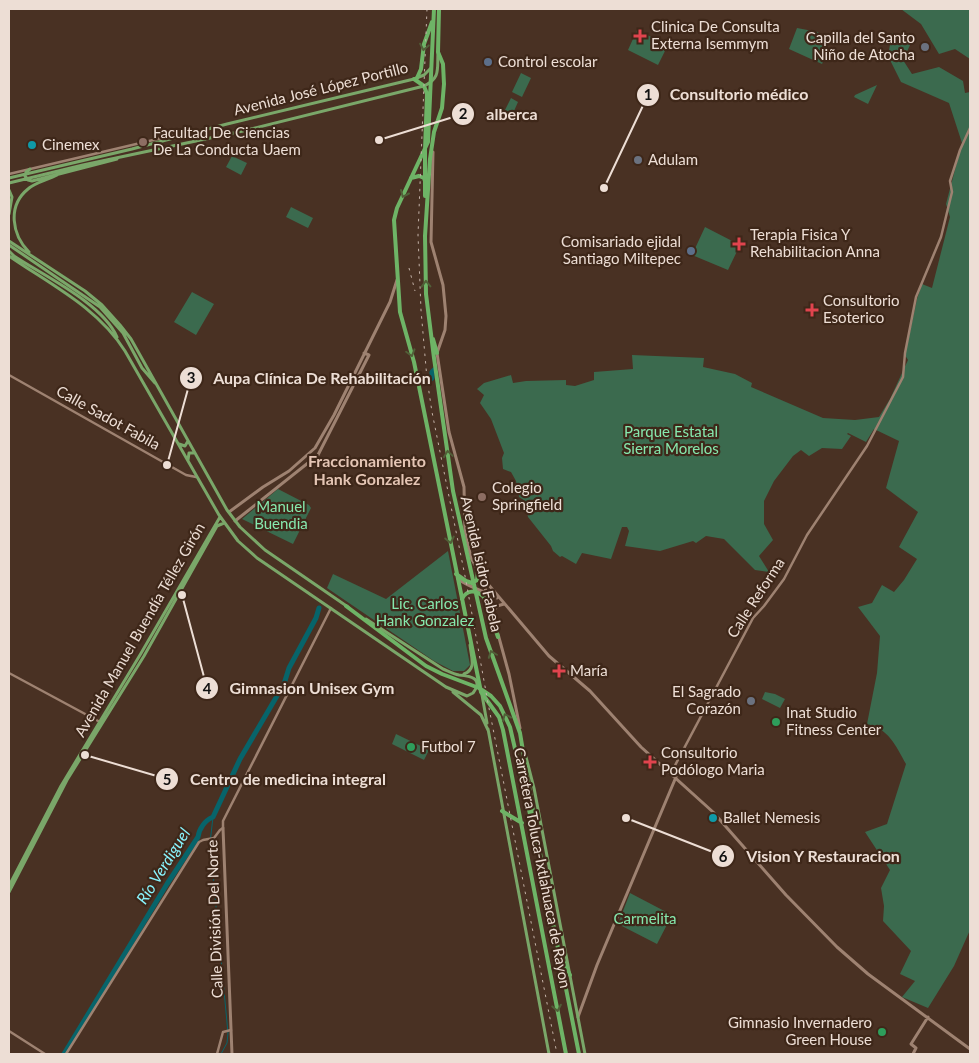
<svg xmlns="http://www.w3.org/2000/svg" width="979" height="1063" font-family="Lato,sans-serif">
<rect width="100%" height="100%" fill="#493123"/>
<path fill="#3b6a4e" d="M 901,9 L 970,9 L 970,59 L 955,49 L 939,54 L 921,24 Z
M 797,28 L 818,32 L 830,57 L 824,60 L 822,64 L 789,49 Z
M 637,30 L 668,45 L 658,65 L 628,50 Z
M 892,33 L 911,43 L 903,60 L 912,74 L 939,67 L 963,81 L 965,93 L 970,92 L 970,930 L 954,966 L 928,1008 L 902,997 L 915,981 L 900,974 L 911,951 L 883,921 L 884,906 L 881,888 L 890,870 L 865,832 L 887,824 L 906,764 C 896,746 888,728 867,724 L 877,673 L 880,636 L 858,607 L 872,603 L 882,585 L 894,592 L 904,580 L 917,559 L 899,547 L 918,512 L 886,488 L 899,441 L 874,429 L 866,442 L 848,433 L 847,434 L 851,436 L 842,449 L 822,448 L 809,456 L 801,450 L 793,456 L 774,481 L 764,501 L 764,524 L 773,540 L 759,556 L 769,572 L 755,570 L 724,539 L 706,536 L 696,543 L 693,541 L 660,551 L 625,546 L 629,531 L 627,527 L 622,527 L 611,559 L 582,553 L 576,564 L 562,556 L 560,557 L 553,551 L 551,546 L 528,517 L 525,501 L 519,497 L 516,481 L 511,472 L 503,469 L 502,458 L 504,453 L 491,419 L 480,403 L 484,395 L 477,389 L 484,383 L 511,375 L 513,383 L 526,381 L 566,380 L 566,385 L 575,386 L 594,380 L 594,372 L 633,369 L 632,355 L 704,358 L 703,367 L 735,374 L 752,383 L 751,387 L 823,418 L 855,420 L 879,417 L 890,399 L 908,360 L 905,355 L 917,299 L 922,284 L 932,288 L 950,217 L 946,204 L 962,143 L 949,103 L 901,82 L 888,56 Z
M 521,73 L 531,78 L 522,97 L 512,92 Z
M 877,85 L 868,104 L 854,97 L 855,95 Z
M 511,98 L 518,102 L 510,120 L 502,116 Z
M 232,156 L 247,163 L 241,175 L 226,167 Z
M 291,207 L 313,218 L 308,228 L 286,217 Z
M 705,227 L 740,245 L 728,270 L 692,255 Z
M 192,292 L 214,304 L 196,335 L 174,322 Z
M 278,489 L 309,505 L 311,508 L 293,544 L 242,519 Z
M 448,551 L 470,665 L 464,671 L 453,671 L 434,661 L 327,588 L 333,574 L 386,599 Z
M 765,692 L 775,694 L 785,699 L 780,708 L 762,699 Z
M 396,734 L 429,750 L 424,760 L 392,744 Z
M 630,893 L 672,915 L 657,944 L 618,924 Z"/>
<g fill="none" stroke-linecap="round" stroke-linejoin="round">
<path stroke="#07646a" stroke-width="1" d="M 213,817 L 210,843 L 228,1033 L 227,1043 L 221,1054"/>
<path stroke="#07646a" stroke-width="5" d="M 426,383 L 432,378 L 432,372 L 434,370
M 64,1054 L 167,884 L 198,837 C 199,829 205,820 213,817 L 240,759 L 284,684 L 289,668 L 316,618 L 319,608"/>
<path stroke="#9e8271" stroke-width="2.5" d="M 9,174 L 183,133 L 190,133
M 9,375 L 186,475 L 196,477
M 9,673 L 100,722
M 671,773 L 753,618 L 764,606 L 784,579 L 807,535 L 867,446 L 903,377 L 905,353 L 916,297 L 941,237 L 952,192 L 950,181 L 960,150 L 970,128
M 9,1031 L 45,1054
M 66,1054 L 199,842 L 203,840 L 214,838 L 220,830 L 223,828 L 223,821 L 331,608
M 217,1054 L 223,1032 L 231,1030"/>
<path stroke="#9e8271" stroke-width="3" d="M 433,152 L 431,242 L 443,285 L 446,316 L 445,330 L 437,353 L 449,432 L 464,487 L 465,531 L 471,558 L 482,577 L 493,616
M 229,512 L 263,487 L 289,471 L 315,448 L 334,415 L 390,302 L 397,280
M 235,521 L 318,455 L 369,355 L 364,353
M 482,577 L 549,656 L 590,691 L 641,747 L 713,812 L 786,895 L 837,947 L 868,974 L 970,1049
M 458,579 C 470,588 485,591 497,598
M 492,614 L 497,606 L 504,604
M 498,634 L 509,674 L 520,728
M 223,828 L 232,1054
M 578,1017 L 597,965 L 676,777
M 913,1054 L 916,1048 L 911,1044 L 928,1017"/>
<path stroke="#7aa769" stroke-width="3" d="M 30,169 L 26,172 L 25,176 L 28,180 L 32,181 L 117,159
M 9,178 L 132,149 L 227,124 L 414,79 L 424,75 L 431,68
M 9,183 L 83,165 L 243,131 L 424,86 C 441,78 437,69 438,52
M 9,190 L 12,197 L 9,214
M 9,241 L 85,291 L 102,305 L 120,325 L 131,339 L 227,510 L 240,527 L 265,550 L 348,607
M 9,245 L 100,307 L 123,333 L 142,368 L 155,383
M 9,251 L 14,256 C 44,276 102,303 117,337
M 29,252 C 12,235 7,206 28,189 C 36,182 48,180 57,175
M 9,256 C 51,285 97,307 125,351 L 219,515 L 238,541 L 257,558 L 446,687
M 179,444 L 185,446 L 188,441
M 188,460 L 189,453 L 195,453
M 366,619 L 443,669 C 448,671 453,674 459,675 C 470,676 484,678 473,693 L 467,696 L 446,687
M 464,674 C 477,669 471,657 470,645
M 453,692 L 481,715 L 488,730
M 482,695 L 487,723
M 488,729 L 549,1054
M 526,757 L 534,788 L 585,1054
M 9,886 L 61,786 L 140,655 L 220,517
M 9,892 L 67,780 L 144,656 L 217,526 L 224,523"/>
<path stroke="#6eb466" stroke-width="4" d="M 434,9 L 428,142 L 397,208 L 394,220 L 400,312 L 414,362 L 424,411 L 481,692 L 499,717 L 503,730 L 566,1054
M 439,9 L 438,52 L 443,64 L 444,84 L 442,108 L 434,132 L 430,159 L 425,236 L 426,294 L 434,358 L 453,491 L 486,638 L 520,733 L 545,883 L 579,1054
M 417,78 L 421,69 L 424,44 L 432,22
M 414,79 L 424,86 L 427,94 L 425,150 L 425,196
M 411,178 L 419,176 L 424,178 L 425,181
M 433,339 L 437,353
M 456,574 L 466,581 L 472,583 L 477,580 L 478,571
M 462,599 C 467,589 476,590 484,597 L 498,637
M 346,606 L 426,666 L 442,674 L 479,688 L 491,696 L 500,706 L 510,727 L 538,849
M 502,811 L 522,823
M 561,956 L 570,975"/>
<path stroke="#c4b2a8" stroke-width="1" stroke-dasharray="2.5 5" stroke-linecap="butt" d="M 427,9 L 418,235 L 421,310 L 427,379 L 432,412 L 466,581 L 488,703 L 557,1054
M 409,268 L 415,291"/>
</g>
<defs><path id="oneway-chevron" d="M-2-3.5L2.5 0L-2 3.5" fill="none" stroke-width="1.6" stroke-linecap="round" stroke-linejoin="round" transform="scale(1.25)"/></defs>
<g stroke="#515f38">
<use href="#oneway-chevron" transform="translate(424 47) rotate(101)"/>
<use href="#oneway-chevron" transform="translate(404 194) rotate(114)"/>
<use href="#oneway-chevron" transform="translate(426 284) rotate(-92)"/>
<use href="#oneway-chevron" transform="translate(411 353) rotate(74)"/>
<use href="#oneway-chevron" transform="translate(448 454) rotate(-98)"/>
<use href="#oneway-chevron" transform="translate(450 540) rotate(78)"/>
<use href="#oneway-chevron" transform="translate(492 654) rotate(-111)"/>
<use href="#oneway-chevron" transform="translate(506 717) rotate(-114)"/>
<use href="#oneway-chevron" transform="translate(557 1008) rotate(79)"/>
</g>
<g fill="#e0444e" stroke="#3e2719" stroke-width="2">
<path d="M637.5 28.5h5v5h5v5h-5v5h-5v-5h-5v-5h5z"/>
<path d="M736.5 236.5h5v5h5v5h-5v5h-5v-5h-5v-5h5z"/>
<path d="M809.5 302.5h5v5h5v5h-5v5h-5v-5h-5v-5h5z"/>
<path d="M556.5 663.5h5v5h5v5h-5v5h-5v-5h-5v-5h5z"/>
<path d="M647.5 754.5h5v5h5v5h-5v5h-5v-5h-5v-5h5z"/>
</g>
<g fill="#6b7280" stroke="#3e2719" stroke-width="2">
<circle cx="925" cy="47" r="5"/>
<circle cx="638" cy="160" r="5"/>
<circle cx="751" cy="701" r="5"/>
</g>
<g fill="#5c6f8a" stroke="#3e2719" stroke-width="2">
<circle cx="488" cy="62" r="5"/>
<circle cx="691" cy="251" r="5"/>
</g>
<g fill="#8d6e63" stroke="#3e2719" stroke-width="2">
<circle cx="143" cy="142" r="5"/>
<circle cx="482" cy="497" r="5"/>
</g>
<g fill="#0f9aa8" stroke="#3e2719" stroke-width="2">
<circle cx="32" cy="145" r="5"/>
<circle cx="713" cy="818" r="5"/>
</g>
<g fill="#2e9e5b" stroke="#3e2719" stroke-width="2">
<circle cx="776" cy="722" r="5"/>
<circle cx="411" cy="747" r="5"/>
<circle cx="882" cy="1032" r="5"/>
</g>
<g text-anchor="middle" stroke-width="4.5" stroke-linejoin="round" paint-order="stroke">
<g font-size="15" fill="#edded5" stroke="#3e2719" text-anchor="start">
<text x="651" y="32">Clinica De Consulta<tspan x="651" dy="17">Externa Isemmym</tspan></text>
<text x="915" y="43" text-anchor="end">Capilla del Santo<tspan x="915" dy="17">Niño de Atocha</tspan></text>
<text x="498" y="67">Control escolar</text>
<text x="153" y="138">Facultad De Ciencias<tspan x="153" dy="17">De La Conducta Uaem</tspan></text>
<text x="42" y="150">Cinemex</text>
<text x="648" y="165">Adulam</text>
<text x="750" y="240">Terapia Fisica Y<tspan x="750" dy="17">Rehabilitacion Anna</tspan></text>
<text x="681" y="247" text-anchor="end">Comisariado ejidal<tspan x="681" dy="17">Santiago Miltepec</tspan></text>
<text x="823" y="306">Consultorio<tspan x="823" dy="17">Esoterico</tspan></text>
<text x="492" y="493">Colegio<tspan x="492" dy="17">Springfield</tspan></text>
<text x="570" y="676">María</text>
<text x="741" y="697" text-anchor="end">El Sagrado<tspan x="741" dy="17">Corazón</tspan></text>
<text x="786" y="718">Inat Studio<tspan x="786" dy="17">Fitness Center</tspan></text>
<text x="421" y="752">Futbol 7</text>
<text x="661" y="758">Consultorio<tspan x="661" dy="17">Podólogo Maria</tspan></text>
<text x="723" y="823">Ballet Nemesis</text>
<text x="872" y="1028" text-anchor="end">Gimnasio Invernadero<tspan x="872" dy="17">Green House</tspan></text>
</g>
<g font-size="15" fill="#edded5" stroke="#3e2719">
<text transform="translate(321 89) rotate(-14)" y="5">Avenida José López Portillo</text>
<text transform="translate(108 418) rotate(29)" y="5">Calle Sadot Fabila</text>
<text transform="translate(481 564) rotate(77)" y="5">Avenida Isidro Fabela</text>
<text transform="translate(756 598) rotate(-57)" y="5">Calle Reforma</text>
<text transform="translate(140 630) rotate(-60)" y="5">Avenida Manuel Buendía Téllez Girón</text>
<text transform="translate(542 868) rotate(79)" y="5">Carretera Toluca-Ixtlahuaca de Rayon</text>
<text transform="translate(215 919) rotate(-92)" y="5">Calle División Del Norte</text>
</g>
<g font-size="15" fill="#86e8ad" stroke="#3e2719">
<text x="671" y="437">Parque Estatal<tspan x="671" dy="17">Sierra Morelos</tspan></text>
<text x="281" y="512">Manuel<tspan x="281" dy="17">Buendia</tspan></text>
<text x="425" y="609">Lic. Carlos<tspan x="425" dy="17">Hank Gonzalez</tspan></text>
<text x="645" y="924">Carmelita</text>
</g>
<g font-size="16" font-weight="bold" fill="#e4c5b4" stroke="#3e2719">
<text x="367" y="467">Fraccionamiento<tspan x="367" dy="18">Hank Gonzalez</tspan></text>
</g>
<g font-size="16" font-style="italic" fill="#89f4fd" stroke="#3e2719">
<text transform="translate(163 866) rotate(-58)" y="6">Río Verdiguel</text>
</g>
</g>
<path fill="none" stroke="#edded5" stroke-width="2" d="M604 188L648 95M379 140L463 114M167 465L191 378M182 595L207 688M85 755L167 779M626 818L723 856"/>
<g fill="#edded5" stroke="#3e2719" stroke-width="2">
<circle cx="604" cy="188" r="5"/>
<circle cx="379" cy="140" r="5"/>
<circle cx="167" cy="465" r="5"/>
<circle cx="182" cy="595" r="5"/>
<circle cx="85" cy="755" r="5"/>
<circle cx="626" cy="818" r="5"/>
<circle cx="648" cy="95" r="12"/>
<circle cx="463" cy="114" r="12"/>
<circle cx="191" cy="378" r="12"/>
<circle cx="207" cy="688" r="12"/>
<circle cx="167" cy="779" r="12"/>
<circle cx="723" cy="856" r="12"/>
</g>
<g font-size="15" text-anchor="middle" font-weight="bold" fill="#111">
<text x="648" y="100">1</text>
<text x="463" y="119">2</text>
<text x="191" y="383">3</text>
<text x="207" y="694">4</text>
<text x="167" y="785">5</text>
<text x="723" y="862">6</text>
</g>
<g font-size="16" text-anchor="middle" font-weight="bold" fill="#edded5" stroke="#3e2719" stroke-width="4.5" stroke-linejoin="round" paint-order="stroke">
<text x="739" y="100">Consultorio médico</text>
<text x="512" y="120">alberca</text>
<text x="322" y="384">Aupa Clínica De Rehabilitación</text>
<text x="312" y="694">Gimnasion Unisex Gym</text>
<text x="288" y="785">Centro de medicina integral</text>
<text x="823" y="862">Vision Y Restauracion</text>
</g>
<rect width="979" height="1063" fill="none" stroke="#edded5" stroke-width="20"/>
</svg>
